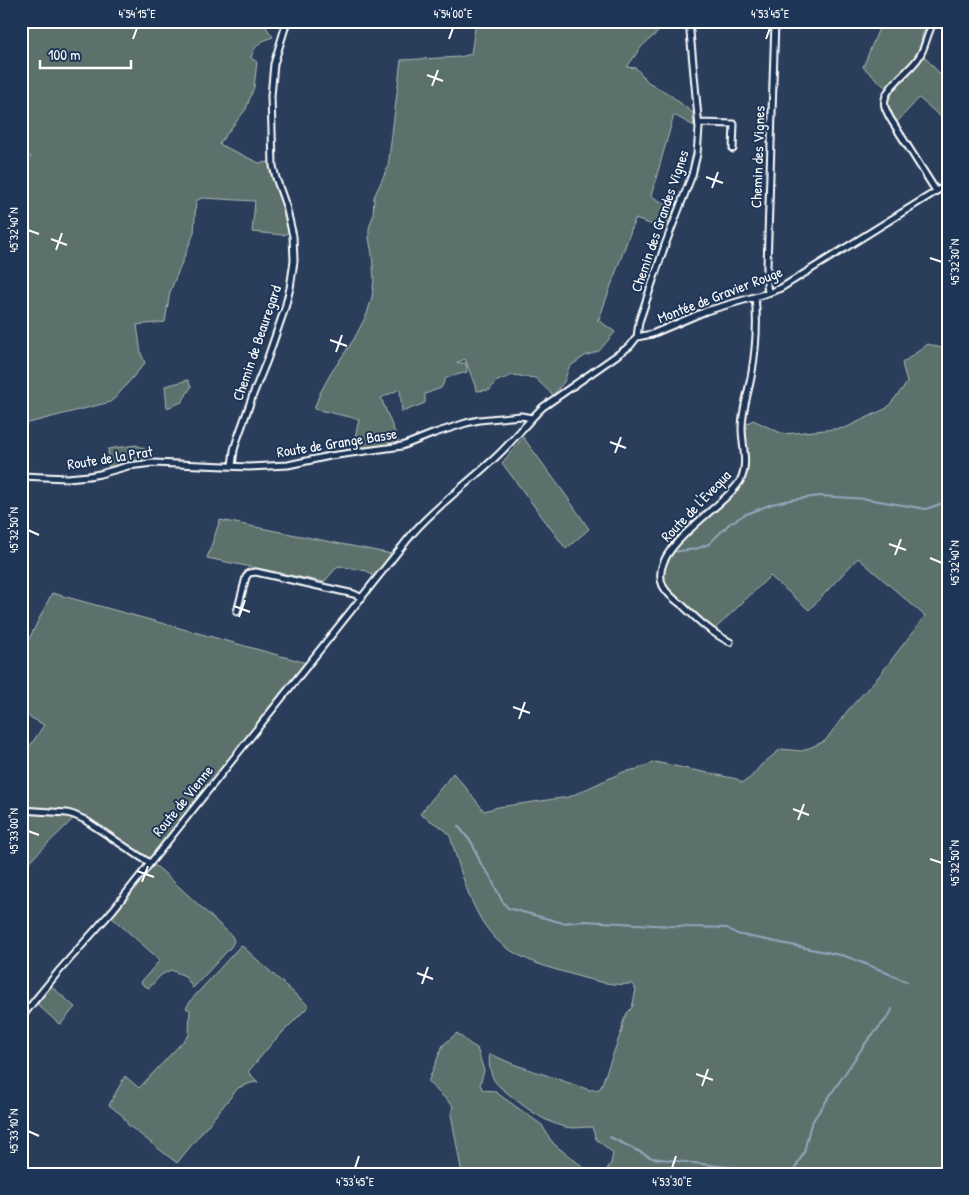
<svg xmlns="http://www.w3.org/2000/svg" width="969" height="1195" font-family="'Patrick Hand',sans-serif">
<rect width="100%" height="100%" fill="#2a3d5b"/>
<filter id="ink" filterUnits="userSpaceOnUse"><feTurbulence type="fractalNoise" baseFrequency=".02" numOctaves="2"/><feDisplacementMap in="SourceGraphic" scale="10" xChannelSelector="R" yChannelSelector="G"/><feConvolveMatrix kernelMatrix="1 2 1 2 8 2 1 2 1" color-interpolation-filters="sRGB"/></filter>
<g filter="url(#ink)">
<path fill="#5d716c" stroke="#aeb8b6" d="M 21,21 L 253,21 L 264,24 L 273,37 C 261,41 254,45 251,58 L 257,62 L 254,87 L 246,109 L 219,144 L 259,163 L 271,162 C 273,186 285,208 289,231 L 286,234 L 283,235 L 252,232 L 255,201 L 202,198 L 196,201 L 194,233 L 170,292 L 165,322 L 137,325 L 141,353 L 145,363 L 116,397 L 110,402 L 21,425 L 21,175 L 31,157 L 21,152 Z
M 476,21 L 665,21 L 658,32 L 642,46 L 627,67 L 636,68 L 648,82 L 669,94 L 693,113 L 693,120 L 694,126 L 674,115 L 651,196 L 674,209 L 665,229 L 635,219 L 599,319 L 597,319 L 615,332 L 599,351 L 585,356 L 569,367 L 564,382 L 553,395 L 535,378 L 513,375 L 495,382 L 490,390 L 477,391 L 465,359 L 457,363 L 466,363 L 467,372 L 446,378 L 441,388 L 425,394 L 425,403 L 402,412 L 400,389 L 381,398 L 400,445 L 391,447 L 353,447 L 359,419 L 314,409 L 320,393 L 331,373 L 354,339 L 367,314 L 372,297 L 374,279 L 372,254 L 369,238 L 369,228 L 373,216 L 374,197 L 388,167 L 401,60 L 460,57 L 471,54 Z
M 882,21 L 930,21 L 923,32 L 920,48 L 913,63 L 887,89 L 863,67 Z
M 923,55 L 948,83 L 948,109 L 942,118 L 919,98 L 897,122 L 887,108 L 887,97 L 918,63 Z
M 928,344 L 948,350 L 948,1174 L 604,1174 L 611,1163 L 613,1153 L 596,1139 L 592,1127 C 583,1127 573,1129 565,1127 C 543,1122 522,1105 505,1091 C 501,1088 497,1085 494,1080 C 490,1073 488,1062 490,1054 L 513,1064 L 590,1090 L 600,1089 L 622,1030 L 623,1022 L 627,1013 L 632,1008 L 636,989 L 632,984 C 626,984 619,985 613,984 C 596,982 580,977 564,972 C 541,966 510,955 494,937 C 470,911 460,868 450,836 L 445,830 L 420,814 L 453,773 L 463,784 L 484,811 L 498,807 L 569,797 L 623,772 L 637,769 L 655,762 L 737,779 L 742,783 L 750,778 L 761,765 L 781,749 L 802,751 L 825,741 L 848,710 L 879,676 L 925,616 L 858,558 L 809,610 L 770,576 L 714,630 L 671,593 L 664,582 L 664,569 L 670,556 L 685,538 L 718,507 L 742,481 L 746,452 L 746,424 L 753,420 L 783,434 L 845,428 L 887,408 L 907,383 L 902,363 Z
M 188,380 L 191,387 L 182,402 L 167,408 L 165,386 Z
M 523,437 L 565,494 L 589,529 L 566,549 L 502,463 Z
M 136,445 L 148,450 L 153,456 L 109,467 L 108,449 Z
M 220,520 L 392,554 L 375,577 L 367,571 L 338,566 L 324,582 L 207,558 Z
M 52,593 L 307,663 L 150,859 L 144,858 L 79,814 L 70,811 L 21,808 L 21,757 L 24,755 L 44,725 L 21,712 L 21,655 Z
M 21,813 L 66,815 L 75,817 L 21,870 Z
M 154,865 L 161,870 L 232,936 L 234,941 L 231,947 L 193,988 L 185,976 L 171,970 L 161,975 L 149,988 L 143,985 L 141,982 L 160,960 L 111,917 Z
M 241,945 L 294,993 L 309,1006 L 273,1042 L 248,1072 L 258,1082 L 251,1083 L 238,1088 L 177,1163 L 128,1125 L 123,1116 L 109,1105 L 125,1076 L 139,1088 L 189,1035 L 190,1010 L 186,1008 L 192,999 Z
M 51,986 L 75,1007 L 61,1024 L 59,1024 L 39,1006 L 38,1003 L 39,1001 Z
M 457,1033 L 470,1044 L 477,1048 L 484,1071 L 480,1084 L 483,1090 L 494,1091 L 542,1125 L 550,1139 L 555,1145 L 592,1174 L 462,1174 L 451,1114 L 453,1106 L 428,1082 L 443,1045 Z"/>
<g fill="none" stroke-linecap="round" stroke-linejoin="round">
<path stroke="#91a7bc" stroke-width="2" d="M 672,552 L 696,549 L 709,544 L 729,524 L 744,515 L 772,504 L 790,500 L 820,496 L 867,499 L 926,509 L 940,504 L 948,504
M 458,826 L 472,843 L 481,864 L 490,876 L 502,901 L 508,908 L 563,923 L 585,921 L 689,927 L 727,928 L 737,934 L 845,956 L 876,968 L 907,982
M 610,1137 L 652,1158 L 735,1168 L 755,1174
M 792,1174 L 804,1152 L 810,1127 L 814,1119 L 867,1041 L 888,1017 L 891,1012 L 892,1009"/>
<g stroke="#fff" stroke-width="9">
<path id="minor" d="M 934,21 C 927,33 926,46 919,57 C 911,71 880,89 885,107 C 886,110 888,114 890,118 L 936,191
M 699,123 L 734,124 L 733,149
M 768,293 L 767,285 L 767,266 L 775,21
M 637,337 L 639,322 L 665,245 L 692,175 L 697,154 L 699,128 L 689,21
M 232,466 L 234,450 L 237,440 L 254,392 L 267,360 L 285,308 L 290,288 L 294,261 L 293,236 L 286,206 L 276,178 L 273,166 L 271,96 L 274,64 L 287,21
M 21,476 L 67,478 L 89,476 L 100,474 L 128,466 L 153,463 L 249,467 L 288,465 L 330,456 L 402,446 L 435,433 L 466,423 L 479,420 L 521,416 L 532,418
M 237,612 L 246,577 L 249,573 L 256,572 L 354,594 L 362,598
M 730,642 C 711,633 697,619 682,605 C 675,600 667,594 663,586 C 646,549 724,508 740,481 C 749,465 742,445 742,428 C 742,409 749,391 752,372 C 756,347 758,322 755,297
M 21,810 L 67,813 L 74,815 L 85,820 L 139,856 L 150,863
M 21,1018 L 32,1004 L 58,972 L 113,910 L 412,534 C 438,504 470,482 498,455 C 514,440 527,422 543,407 L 630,346 L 637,337 L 652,334 L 706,311 L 768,293 L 781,288 L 805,273 L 948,184"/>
</g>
<use href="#minor" stroke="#1d3557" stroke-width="5"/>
</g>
</g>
<path fill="none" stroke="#fff" stroke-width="2" d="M 133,39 L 137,28M 449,39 L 453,28M 766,39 L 770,28M 427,75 L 443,81M 432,86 L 438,70M 706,177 L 723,183M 712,188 L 718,172M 28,230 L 39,234M 51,239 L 67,245M 56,250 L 62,233M 930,258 L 942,262M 330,340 L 347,346M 336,352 L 342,335M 610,442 L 626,448M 615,453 L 621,437M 28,530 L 39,535M 889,544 L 906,550M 895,555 L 901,539M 930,558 L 942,563M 234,606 L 250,612M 239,617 L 245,600M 513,707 L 530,713M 519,719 L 525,702M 793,809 L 809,815M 798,820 L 804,804M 28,831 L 39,835M 930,859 L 942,863M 137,871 L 154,877M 142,882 L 148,866M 417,973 L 433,979M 422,984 L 428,967M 696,1074 L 713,1080M 702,1086 L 708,1069M 28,1131 L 39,1136M 355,1168 L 359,1156M 672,1168 L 676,1156"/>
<g text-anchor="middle" stroke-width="4" stroke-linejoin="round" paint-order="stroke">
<g font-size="15" fill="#fff" stroke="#1d3557">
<text transform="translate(758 157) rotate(-88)" y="5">Chemin des Vignes</text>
<text transform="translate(660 221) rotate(-71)" y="5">Chemin des Grandes Vignes</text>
<text transform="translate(720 295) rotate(-21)" y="5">Montée de Gravier Rouge</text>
<text transform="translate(257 343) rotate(-71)" y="5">Chemin de Beauregard</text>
<text transform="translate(337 443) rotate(-9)" y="5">Route de Grange Basse</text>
<text transform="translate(110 458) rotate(-9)" y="5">Route de la Prat</text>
<text transform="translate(696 506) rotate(-46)" y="5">Route de l'Evequa</text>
<text transform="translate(183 801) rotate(-51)" y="5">Route de Vienne</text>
</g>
</g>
<rect width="969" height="1195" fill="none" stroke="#1d3557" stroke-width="55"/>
<path d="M40 60v8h91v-8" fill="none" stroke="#ffffff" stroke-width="2.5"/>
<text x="48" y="60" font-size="15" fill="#ffffff" stroke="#1d3557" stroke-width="4" paint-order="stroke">100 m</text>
<rect x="28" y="28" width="914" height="1140" fill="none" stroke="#fff" stroke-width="2"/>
<g font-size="12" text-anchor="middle" fill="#fff">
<text x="137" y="18">4°54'15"E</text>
<text x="453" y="18">4°54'00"E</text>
<text x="770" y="18">4°53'45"E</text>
<text transform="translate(14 230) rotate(-90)" y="4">45°32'40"N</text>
<text transform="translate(955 262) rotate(-90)" y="4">45°32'30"N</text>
<text transform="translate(14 530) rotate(-90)" y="4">45°32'50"N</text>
<text transform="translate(955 563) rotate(-90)" y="4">45°32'40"N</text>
<text transform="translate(14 831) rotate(-90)" y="4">45°33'00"N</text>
<text transform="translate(955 863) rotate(-90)" y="4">45°32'50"N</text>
<text transform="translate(14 1131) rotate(-90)" y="4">45°33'10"N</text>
<text x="355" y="1186">4°53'45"E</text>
<text x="672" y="1186">4°53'30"E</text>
</g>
</svg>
